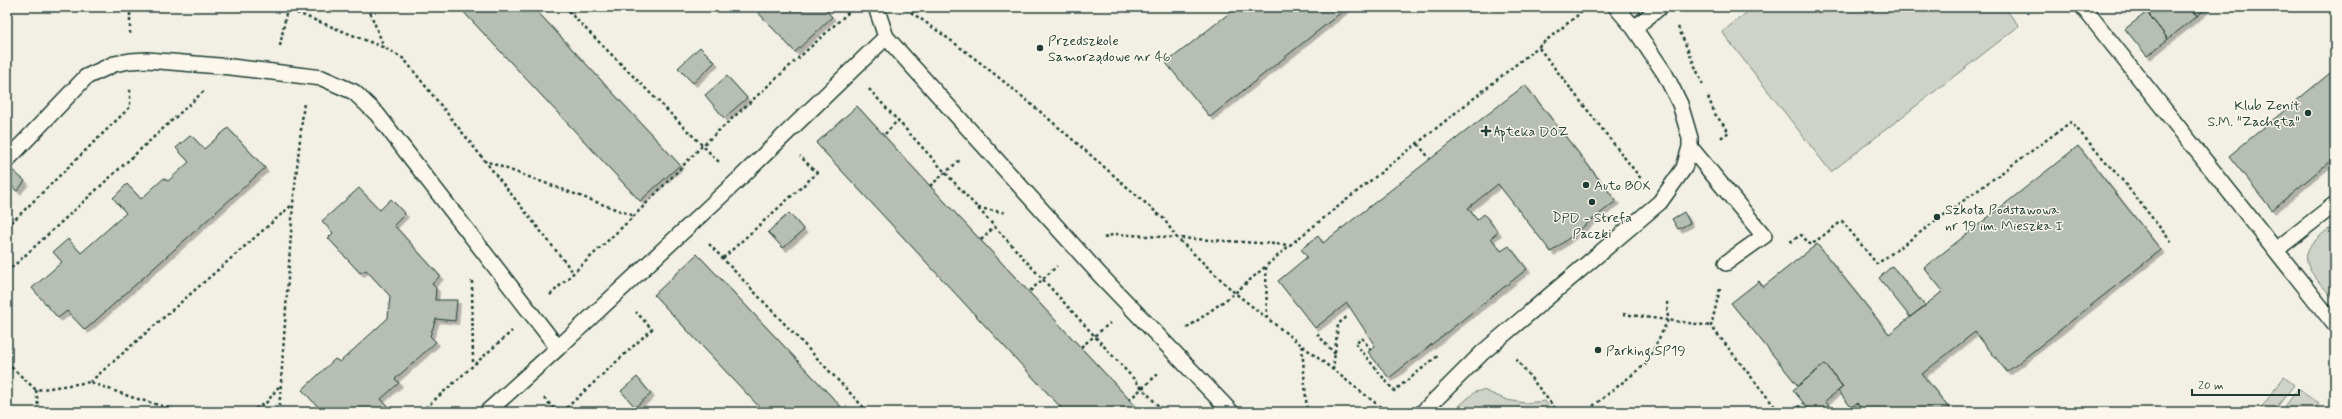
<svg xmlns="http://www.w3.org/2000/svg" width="2342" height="419" font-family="Mynerve,sans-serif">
<defs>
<filter id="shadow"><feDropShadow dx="3.5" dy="3.5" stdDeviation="0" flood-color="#0004"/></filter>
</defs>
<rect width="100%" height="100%" fill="#f2f0e5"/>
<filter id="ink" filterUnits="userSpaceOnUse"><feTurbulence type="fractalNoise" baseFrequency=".025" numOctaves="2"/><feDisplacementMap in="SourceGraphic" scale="8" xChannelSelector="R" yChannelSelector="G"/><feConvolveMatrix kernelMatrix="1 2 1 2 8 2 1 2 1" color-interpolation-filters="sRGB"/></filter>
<g filter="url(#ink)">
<path fill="#cfd2c8" stroke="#77887e" d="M 1754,7 L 2004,7 L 2019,26 L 1831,172 L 1722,32 Z
M 2335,226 L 2335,300 C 2321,283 2292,261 2315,241 C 2321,235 2327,229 2335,226 Z
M 2284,377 L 2294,385 L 2273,412 L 2258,412 Z
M 2298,389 L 2319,404 L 2313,412 L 2281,412 Z
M 1483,390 L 1507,400 L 1526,403 L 1545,401 L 1553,412 L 1452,412 L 1475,392 Z"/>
<path fill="#b7beb3" stroke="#1f3d34" filter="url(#shadow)" d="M 459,7 L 533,7 L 680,165 L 640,201 Z
M 753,7 L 823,7 L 832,17 L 795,52 Z
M 1237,7 L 1348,7 L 1210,117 L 1166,63 Z
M 2153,7 L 2189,7 L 2197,16 L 2168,39 L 2147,12 Z
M 2189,7 L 2208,7 L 2197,16 Z
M 2147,12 L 2168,39 L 2147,56 L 2125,29 Z
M 700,47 L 715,62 L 693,83 L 678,68 Z
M 2335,69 L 2335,157 L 2272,210 L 2229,156 Z
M 727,76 L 747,98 L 724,118 L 705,95 Z
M 1525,85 L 1616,201 L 1551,252 L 1498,184 L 1468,208 L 1477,220 L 1484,214 L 1498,232 L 1491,238 L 1501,251 L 1509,246 L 1527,269 L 1389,378 L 1368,352 L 1375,346 L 1347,303 L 1315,328 L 1278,281 L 1307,257 L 1301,249 L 1318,236 L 1323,243 Z
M 857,106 L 930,186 L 1141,412 L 1065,412 L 816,143 Z
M 228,128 L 265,168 L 85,330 L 67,311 L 58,318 L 32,288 L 62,262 L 53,252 L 68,239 L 81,253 L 126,213 L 113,198 L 127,184 L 141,199 L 164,178 L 168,181 L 189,162 L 176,148 L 191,135 L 204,149 Z
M 2078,146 L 2161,250 L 2007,372 L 1975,332 L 1922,374 L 1952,412 L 1864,412 L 1857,403 L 1851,407 L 1838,391 L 1843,387 L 1825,364 L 1798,386 L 1731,303 L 1759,281 L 1763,287 L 1817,244 L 1889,334 L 1943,291 L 1924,268 Z
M 11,169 L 25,181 L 17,191 L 9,184 L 7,186 L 7,173 Z
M 359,188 L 380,210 L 391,199 L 405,214 L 394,225 L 440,276 L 432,284 L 436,288 L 435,300 L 457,300 L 455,321 L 436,319 L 430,336 L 436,342 L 395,379 L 399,383 L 381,399 L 389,408 L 384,412 L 323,412 L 302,390 L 335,359 L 340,362 L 388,318 L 390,296 L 366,270 L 360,273 L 328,238 L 333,233 L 322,221 Z
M 1684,212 L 1690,223 L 1678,229 L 1672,219 Z
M 789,213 L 804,230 L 783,248 L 768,232 Z
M 697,254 L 719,277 L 846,412 L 764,412 L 654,295 Z
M 1892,266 L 1925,306 L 1910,317 L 1879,278 Z
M 1825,364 L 1843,387 L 1825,401 L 1834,412 L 1811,412 L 1793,390 Z
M 637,377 L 651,394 L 635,407 L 621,391 Z"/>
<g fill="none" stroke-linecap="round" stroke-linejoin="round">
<g stroke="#1f3d34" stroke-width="18">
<path id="service" d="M 876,7 L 886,37
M 2083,7 L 2335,325
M 1634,28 L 1660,7
M 1690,147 L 1764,236 L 1726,263
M 7,160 L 86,77 L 114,64 L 130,61 L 147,60 L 231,67 L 322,78 L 354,92 L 377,114 L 558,348 L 487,412
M 2276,250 L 2335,204
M 558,348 L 737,181 L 886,37 L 1100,275 L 1231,412
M 1423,412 L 1482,353 L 1660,202 L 1684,168 L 1690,147 L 1690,138 L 1680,104 L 1665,74 L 1634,28 L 1616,7"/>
</g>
<path stroke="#1f3d34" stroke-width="2.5" stroke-dasharray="3 3" stroke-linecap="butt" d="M 277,7 L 287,9 L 287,7
M 368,7 L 384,47
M 564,7 L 719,162
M 906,9 C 998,70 1080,147 1164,219 L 1176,237 L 1235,293 L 1387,412
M 1678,27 L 1703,85
M 130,34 L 130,7
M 280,46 L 287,9 L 385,48 L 404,59 L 573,272
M 1539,48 L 1642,180
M 869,89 L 1164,412
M 1708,97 L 1715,114 L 1729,132 L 1719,139
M 885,134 L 898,120
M 1418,144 L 1430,159
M 483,160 L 634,216
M 930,186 L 961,159
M 978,208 L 1007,213
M 7,227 L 130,107 L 130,89
M 1104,238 L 1115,234 L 1290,245
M 981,240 L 995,226
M 1790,242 L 1801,235 L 1811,245 L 1842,221 L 1877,264 L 2071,122 L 2122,180 L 2173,244
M 709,244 L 868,412
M 723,258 L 817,173 L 800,156
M 1266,267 L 1267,318
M 7,272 L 204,91
M 472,281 L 473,364
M 1720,289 L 1711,326 L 1779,412
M 1030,291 L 1057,266
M 550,295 L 634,216 L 702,146 L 850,11
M 1623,314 L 1711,326
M 1187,328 L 1235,293 L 1290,245 L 1588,7
M 1317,334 L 1335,354
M 1302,346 L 1307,412
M 1081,347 L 1110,323
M 1371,350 L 1362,338 L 1355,343 L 1394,391 L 1439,355
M 1516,359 L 1558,412
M 7,363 L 36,390 L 90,382 L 131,397 L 183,412
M 1333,370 L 1338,324 L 1348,316
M 90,382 L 293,204
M 36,390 L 39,412
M 544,398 L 557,412
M 1129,400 L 1158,374
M 1593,406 L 1647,363 L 1668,320 L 1667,300
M 250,412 L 267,402 L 280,385
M 279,412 L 293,204 L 304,102
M 421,412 L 512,331
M 562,412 L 652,329 L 636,312
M 1794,412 L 1803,403"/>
<use href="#service" stroke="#fbf7ec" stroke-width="15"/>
</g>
</g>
<g fill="#1f3d34" stroke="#fbf7ec" stroke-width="1.5">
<circle cx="1040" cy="48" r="4"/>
<circle cx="2308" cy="113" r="4"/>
<path d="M1484 125h4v4h4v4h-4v4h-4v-4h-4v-4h4z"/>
<circle cx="1586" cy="185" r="4"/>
<circle cx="1592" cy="202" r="4"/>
<circle cx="1937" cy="217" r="4"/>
<circle cx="1598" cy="350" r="4"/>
</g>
<g text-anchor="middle" stroke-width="3" stroke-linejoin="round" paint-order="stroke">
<g font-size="14" fill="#1f3d34" stroke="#fbf7ec" text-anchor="start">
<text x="1048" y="45">Przedszkole<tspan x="1048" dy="16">Samorządowe nr 46</tspan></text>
<text x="2300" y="110" text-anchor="end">Klub Zenit<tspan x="2300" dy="16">S.M. "Zachęta"</tspan></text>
<text x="1494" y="136">Apteka DOZ</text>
<text x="1594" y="190">Auto BOX</text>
<text x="1945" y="214">Szkoła Podstawowa<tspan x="1945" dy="16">nr 19 im. Mieszka I</tspan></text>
<text x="1592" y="222" text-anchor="middle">DPD - Strefa<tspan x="1592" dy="16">Paczki</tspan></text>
<text x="1606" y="355">Parking SP19</text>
</g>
</g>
<rect width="2342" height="419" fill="none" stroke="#fbf7ec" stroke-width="24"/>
<rect x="12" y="12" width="2318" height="395" fill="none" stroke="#1f3d34" stroke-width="1.5" filter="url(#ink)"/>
<path d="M2192 389v6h107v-6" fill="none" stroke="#1f3d34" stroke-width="2"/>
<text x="2198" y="389" font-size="12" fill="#1f3d34" stroke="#fbf7ec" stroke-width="3" paint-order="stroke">20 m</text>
</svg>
